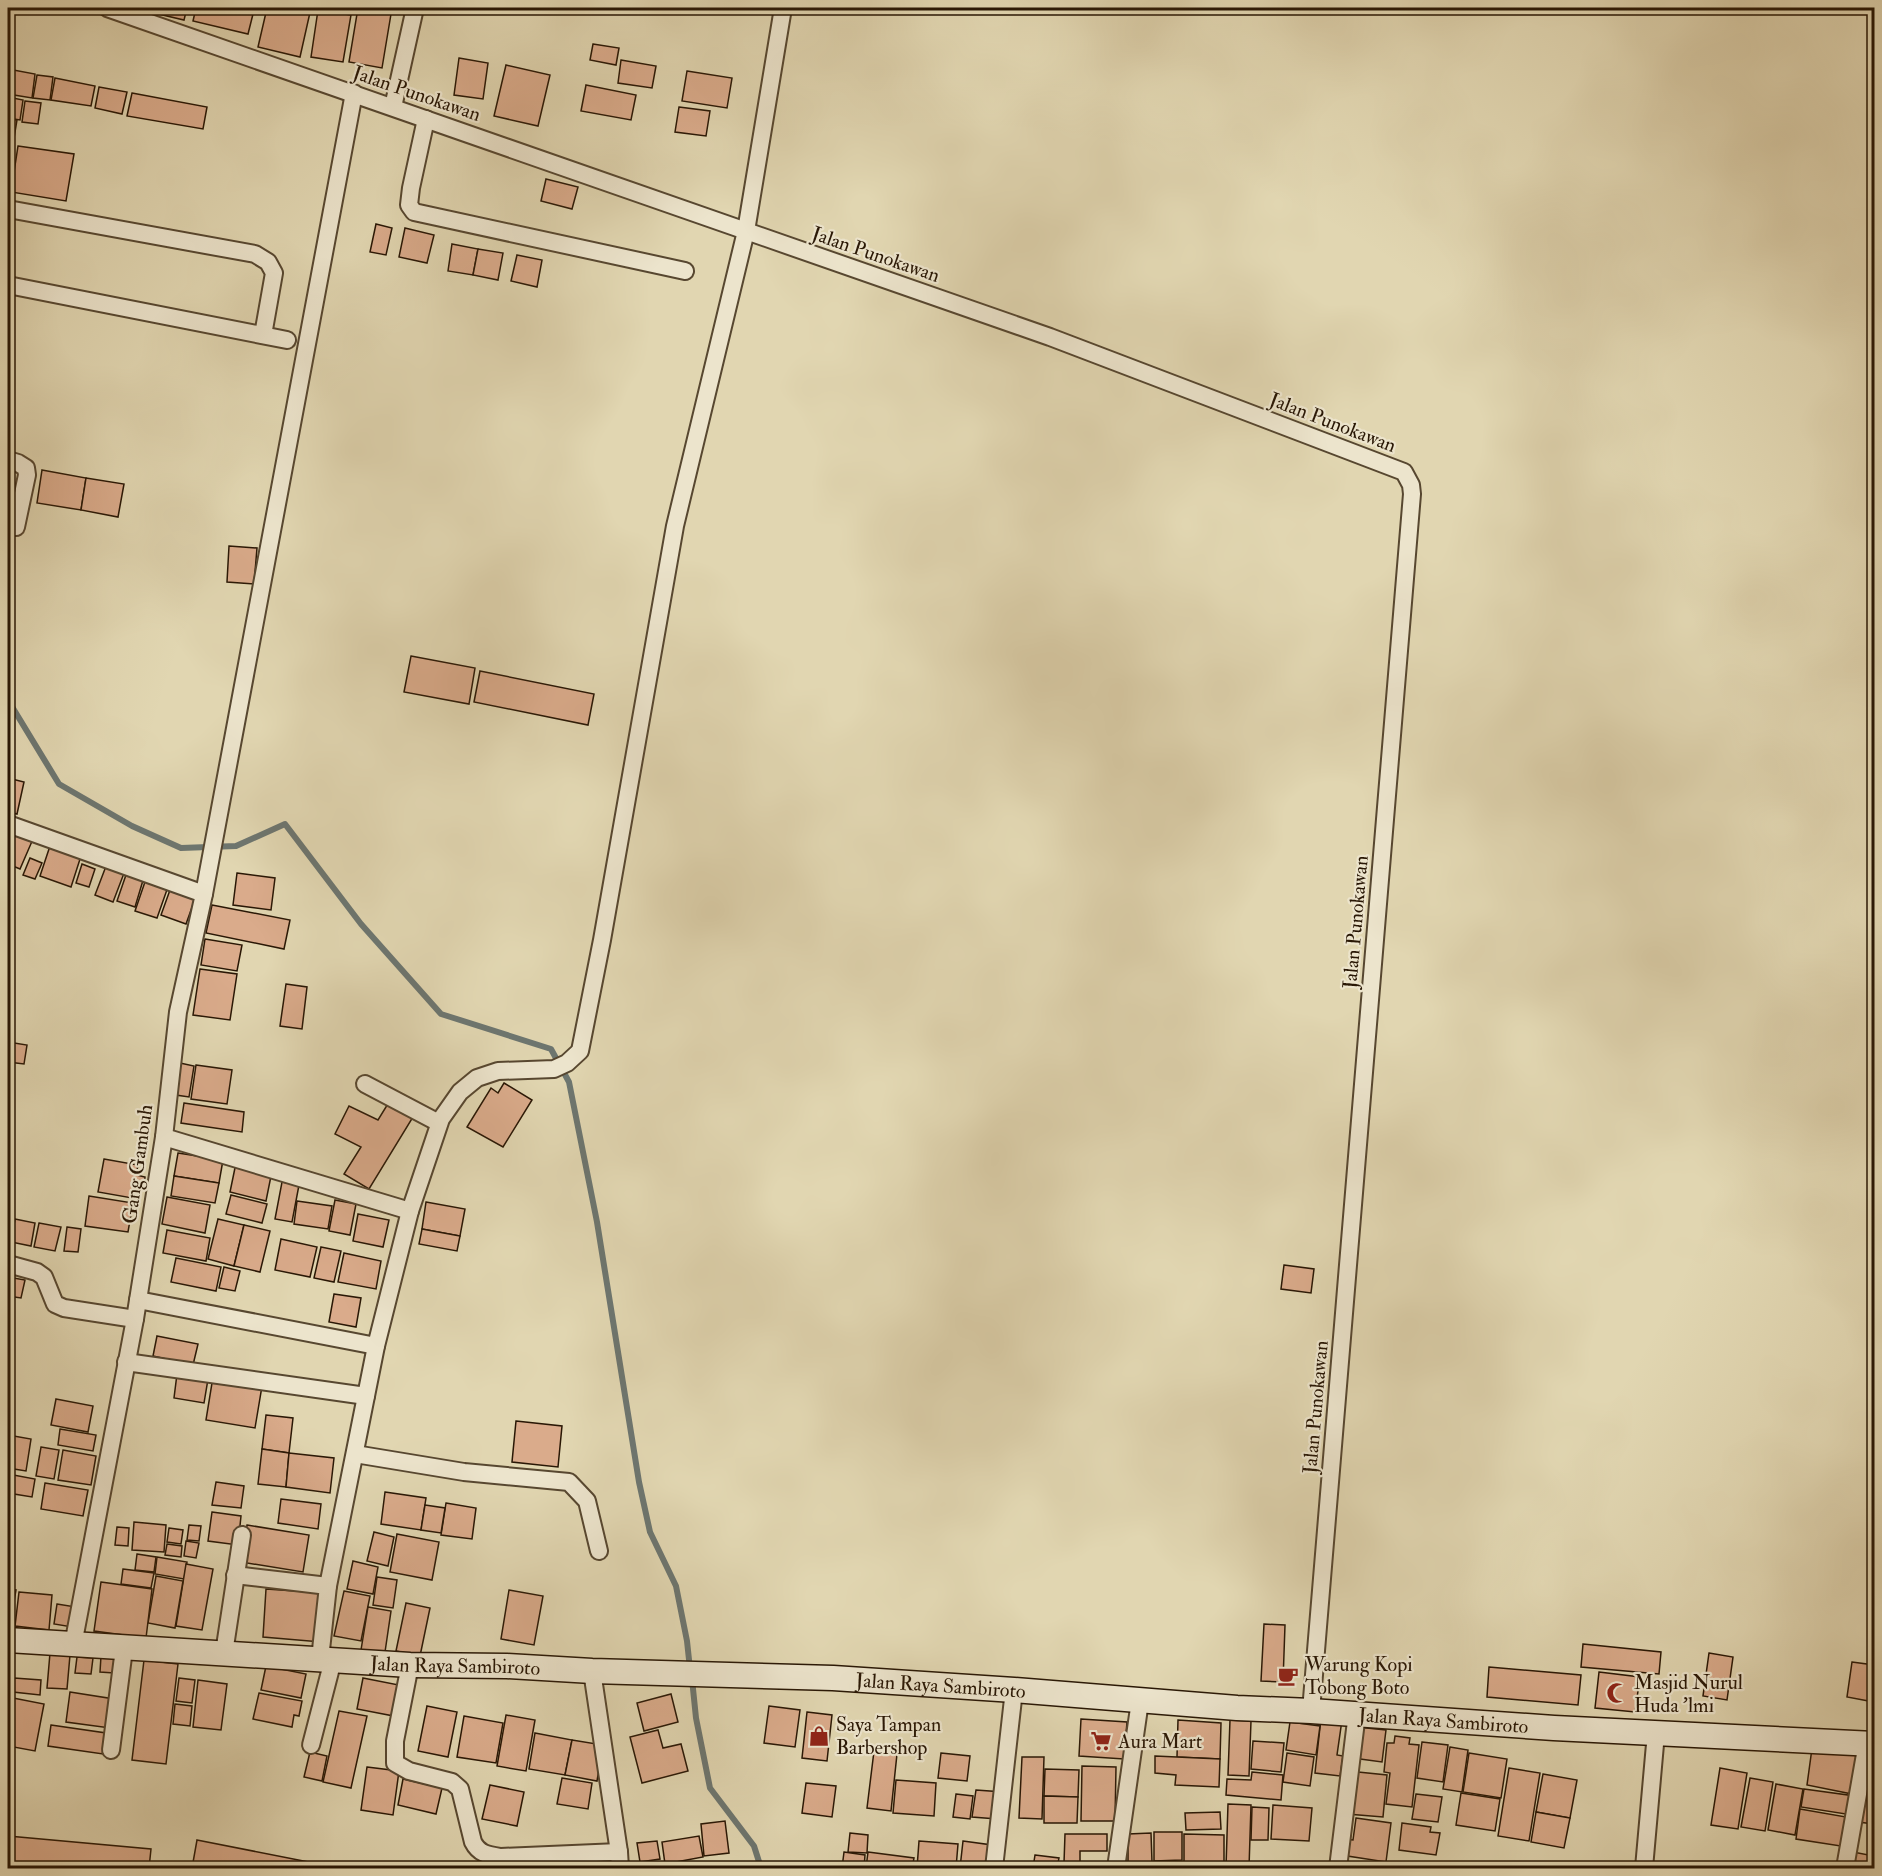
<svg xmlns="http://www.w3.org/2000/svg" width="1882" height="1876" viewBox="0 0 1882 1876" font-family="'IM FELL Double Pica',serif">
<style>
.lines{fill:none;stroke-linecap:round;stroke-linejoin:round}
.stream{stroke:#6d7670;stroke-width:6}
.building{fill:#daab8b;stroke:#291705;stroke-width:1.5}
.street-casing{stroke:#574730;stroke-width:20}
.secondary-casing{stroke:#291705;stroke-width:27}
.street{stroke:#ece4cc;stroke-width:16}
.secondary{stroke:#ece4cc;stroke-width:24}
.labels{text-anchor:middle;stroke-width:4.5;stroke-linejoin:round;paint-order:stroke}
.street-label{font-size:20px;fill:#291705;stroke:#ece4cc}
.poi-label{font-size:20px;fill:#291705;stroke:#ece4cc;text-anchor:start}
</style>
<rect width="100%" height="100%" fill="#e1d6b1"/>
<filter id="stains"><feTurbulence type="fractalNoise" baseFrequency=".00333" numOctaves="4"/><feColorMatrix values="0 0 0 0 .2 0 0 0 0 .09 0 0 0 0 .02 0 0 0 .5 -.17"/></filter>
<radialGradient id="worn" r=".72"><stop offset=".6" stop-color="#630" stop-opacity="0"/><stop offset="1" stop-color="#630" stop-opacity=".3"/></radialGradient>
<g class="lines">
<g class="stream">
<polyline points="8,700 59,784 132,826 181,848 236,846 285,824 361,924 441,1014 551,1049 569,1082 597,1222 639,1482 650,1532 676,1586 687,1641 690,1669"/>
<polyline points="692,1679 696,1718 710,1788 754,1846 761,1868"/>
</g>
</g>
<g class="building">
<polygon points="133,8 187,8 184,20"/>
<polygon points="196,8 228,8 253,14 248,34 193,21"/>
<polygon points="267,8 311,8 300,57 258,47"/>
<polygon points="358,8 392,8 382,68 349,62"/>
<polygon points="318,10 351,15 343,62 311,57"/>
<polygon points="593,44 619,48 616,65 590,60"/>
<polygon points="459,58 488,63 483,99 454,95"/>
<polygon points="621,60 656,66 652,88 618,83"/>
<polygon points="506,65 550,75 538,126 494,116"/>
<polygon points="8,69 35,74 32,98 8,94"/>
<polygon points="687,71 732,78 727,108 682,101"/>
<polygon points="37,75 53,77 50,100 33,98"/>
<polygon points="55,78 95,86 91,106 51,100"/>
<polygon points="586,85 636,95 631,120 581,111"/>
<polygon points="99,87 127,92 122,114 95,108"/>
<polygon points="132,93 207,107 203,129 127,116"/>
<polygon points="8,97 23,100 20,120 8,118"/>
<polygon points="25,101 41,103 38,124 22,122"/>
<polygon points="679,107 710,111 706,136 675,132"/>
<polygon points="8,119 17,120 13,144 8,143"/>
<polygon points="18,146 74,154 66,201 11,192"/>
<polygon points="546,179 578,187 572,209 541,201"/>
<polygon points="376,224 392,228 386,255 370,252"/>
<polygon points="405,228 434,235 427,263 399,257"/>
<polygon points="452,244 478,249 473,275 448,271"/>
<polygon points="478,249 503,253 498,280 473,275"/>
<polygon points="517,255 542,260 537,287 511,281"/>
<polygon points="42,470 86,478 81,510 37,503"/>
<polygon points="86,478 124,484 118,517 81,510"/>
<polygon points="229,546 257,548 254,584 227,582"/>
<polygon points="411,656 475,668 469,704 404,692"/>
<polygon points="480,671 594,694 588,725 474,702"/>
<polygon points="8,778 24,782 17,814 8,812"/>
<polygon points="8,828 33,839 20,869 8,864"/>
<polygon points="50,846 81,856 71,887 40,876"/>
<polygon points="30,858 42,863 35,879 23,875"/>
<polygon points="108,861 126,868 113,902 95,895"/>
<polygon points="82,864 95,869 89,887 76,883"/>
<polygon points="127,872 144,877 135,907 117,901"/>
<polygon points="237,873 275,878 271,910 233,905"/>
<polygon points="147,876 169,884 157,918 135,911"/>
<polygon points="170,890 195,899 186,924 161,915"/>
<polygon points="212,905 290,920 284,949 206,933"/>
<polygon points="205,939 242,945 237,971 201,965"/>
<polygon points="200,969 237,974 230,1020 193,1015"/>
<polygon points="286,984 307,987 302,1029 280,1026"/>
<polygon points="8,1042 27,1045 24,1064 8,1062"/>
<polygon points="180,1063 194,1066 189,1097 176,1095"/>
<polygon points="196,1065 232,1070 227,1104 191,1099"/>
<polygon points="504,1083 532,1100 503,1147 467,1127 491,1088 498,1093"/>
<polygon points="389,1102 413,1117 369,1189 344,1174 361,1147 335,1134 349,1106 378,1120"/>
<polygon points="184,1103 244,1112 242,1132 181,1123"/>
<polygon points="178,1153 223,1160 219,1183 174,1176"/>
<polygon points="104,1159 138,1165 136,1175 145,1177 143,1189 134,1188 132,1198 98,1192"/>
<polygon points="236,1163 272,1171 266,1201 230,1192"/>
<polygon points="174,1176 219,1183 215,1203 171,1196"/>
<polygon points="282,1182 299,1185 292,1222 275,1219"/>
<polygon points="231,1195 267,1204 262,1223 226,1214"/>
<polygon points="89,1196 133,1203 128,1232 85,1226"/>
<polygon points="167,1197 210,1205 205,1233 162,1224"/>
<polygon points="335,1200 356,1204 350,1235 329,1231"/>
<polygon points="297,1201 332,1206 328,1229 294,1224"/>
<polygon points="426,1202 465,1209 460,1236 422,1229"/>
<polygon points="358,1214 389,1220 383,1247 353,1241"/>
<polygon points="15,1219 35,1223 31,1246 11,1242"/>
<polygon points="218,1219 244,1225 234,1266 208,1259"/>
<polygon points="39,1223 61,1227 55,1251 34,1247"/>
<polygon points="244,1225 270,1231 260,1272 234,1266"/>
<polygon points="67,1227 81,1229 78,1252 64,1251"/>
<polygon points="422,1229 460,1236 457,1251 419,1244"/>
<polygon points="167,1230 210,1238 206,1261 163,1253"/>
<polygon points="281,1239 317,1247 310,1277 275,1270"/>
<polygon points="321,1247 341,1251 334,1282 314,1278"/>
<polygon points="344,1253 381,1261 376,1289 338,1282"/>
<polygon points="176,1258 221,1267 216,1291 171,1282"/>
<polygon points="1284,1265 1314,1269 1311,1293 1281,1289"/>
<polygon points="224,1267 240,1271 235,1291 219,1288"/>
<polygon points="8,1277 25,1280 21,1298 8,1296"/>
<polygon points="334,1294 361,1298 356,1327 329,1322"/>
<polygon points="157,1336 198,1344 193,1365 153,1356"/>
<polygon points="177,1374 208,1379 204,1403 174,1398"/>
<polygon points="213,1377 262,1386 255,1428 206,1420"/>
<polygon points="56,1399 93,1406 88,1432 51,1425"/>
<polygon points="266,1415 293,1418 289,1453 262,1449"/>
<polygon points="516,1421 562,1426 558,1467 512,1462"/>
<polygon points="60,1429 96,1435 93,1451 58,1445"/>
<polygon points="8,1435 31,1439 26,1471 8,1468"/>
<polygon points="41,1447 59,1450 54,1479 36,1476"/>
<polygon points="262,1449 289,1453 286,1487 258,1484"/>
<polygon points="63,1450 96,1456 91,1485 58,1480"/>
<polygon points="289,1453 334,1458 330,1493 286,1487"/>
<polygon points="8,1474 35,1479 32,1497 8,1493"/>
<polygon points="216,1482 244,1486 241,1508 212,1505"/>
<polygon points="45,1483 88,1490 83,1516 41,1509"/>
<polygon points="385,1492 426,1498 421,1530 381,1524"/>
<polygon points="281,1499 321,1504 318,1529 278,1523"/>
<polygon points="446,1503 476,1508 472,1539 441,1535"/>
<polygon points="425,1505 445,1508 441,1533 421,1530"/>
<polygon points="212,1512 241,1516 238,1545 208,1541"/>
<polygon points="134,1522 166,1525 164,1552 132,1550"/>
<polygon points="189,1525 201,1526 199,1541 187,1540"/>
<polygon points="247,1525 309,1535 303,1572 241,1562"/>
<polygon points="117,1527 129,1528 128,1546 115,1545"/>
<polygon points="169,1528 183,1530 181,1544 167,1542"/>
<polygon points="374,1532 394,1537 388,1566 367,1561"/>
<polygon points="397,1534 439,1542 432,1580 390,1572"/>
<polygon points="186,1541 199,1543 196,1558 184,1556"/>
<polygon points="167,1544 182,1546 181,1557 165,1555"/>
<polygon points="137,1554 156,1557 154,1572 135,1570"/>
<polygon points="157,1557 187,1562 184,1579 155,1574"/>
<polygon points="353,1561 378,1567 373,1594 347,1589"/>
<polygon points="186,1564 213,1569 202,1630 176,1626"/>
<polygon points="123,1569 154,1573 151,1588 121,1584"/>
<polygon points="156,1576 183,1581 175,1628 148,1623"/>
<polygon points="377,1577 397,1580 393,1608 373,1605"/>
<polygon points="101,1582 152,1589 146,1638 94,1631"/>
<polygon points="8,1589 16,1590 12,1613 8,1612"/>
<polygon points="266,1589 324,1593 321,1642 263,1637"/>
<polygon points="509,1590 543,1596 534,1645 501,1639"/>
<polygon points="344,1591 370,1596 361,1641 334,1636"/>
<polygon points="19,1592 52,1595 49,1630 15,1626"/>
<polygon points="406,1603 430,1608 420,1656 396,1651"/>
<polygon points="57,1604 76,1607 72,1627 54,1624"/>
<polygon points="368,1607 391,1611 385,1652 361,1650"/>
<polygon points="1264,1624 1285,1625 1283,1682 1261,1681"/>
<polygon points="1583,1644 1661,1652 1659,1674 1581,1667"/>
<polygon points="50,1653 70,1655 67,1689 47,1688"/>
<polygon points="1709,1653 1733,1657 1727,1700 1703,1696"/>
<polygon points="101,1656 115,1657 114,1673 100,1672"/>
<polygon points="77,1657 93,1658 91,1674 75,1673"/>
<polygon points="144,1660 178,1664 166,1764 132,1760"/>
<polygon points="1852,1662 1874,1665 1874,1702 1847,1697"/>
<polygon points="266,1666 306,1674 301,1698 261,1690"/>
<polygon points="1489,1667 1581,1675 1578,1705 1487,1697"/>
<polygon points="1599,1672 1640,1677 1635,1712 1595,1708"/>
<polygon points="14,1678 41,1680 40,1695 13,1692"/>
<polygon points="179,1678 195,1680 192,1703 176,1701"/>
<polygon points="363,1678 404,1686 399,1717 357,1709"/>
<polygon points="198,1680 227,1684 221,1730 193,1727"/>
<polygon points="70,1692 114,1699 110,1728 66,1722"/>
<polygon points="259,1693 302,1701 299,1716 294,1715 292,1727 253,1719"/>
<polygon points="671,1694 678,1722 644,1731 637,1703"/>
<polygon points="8,1697 44,1704 35,1751 8,1746"/>
<polygon points="175,1704 192,1706 190,1726 173,1724"/>
<polygon points="427,1706 457,1712 448,1757 418,1751"/>
<polygon points="769,1706 800,1710 795,1747 764,1743"/>
<polygon points="339,1711 367,1716 351,1788 323,1782"/>
<polygon points="807,1712 832,1715 827,1761 802,1758"/>
<polygon points="506,1715 535,1720 526,1771 497,1766"/>
<polygon points="464,1716 503,1723 496,1763 457,1757"/>
<polygon points="1321,1718 1342,1720 1337,1755 1343,1756 1340,1776 1315,1773"/>
<polygon points="1081,1719 1127,1722 1124,1759 1079,1756"/>
<polygon points="1178,1720 1221,1723 1220,1759 1177,1757"/>
<polygon points="1230,1720 1251,1721 1249,1776 1228,1775"/>
<polygon points="1290,1722 1320,1726 1316,1755 1286,1750"/>
<polygon points="51,1725 106,1733 103,1754 48,1746"/>
<polygon points="1357,1727 1386,1730 1382,1762 1353,1758"/>
<polygon points="658,1730 663,1748 681,1744 688,1771 642,1783 630,1737"/>
<polygon points="535,1733 572,1740 565,1775 529,1769"/>
<polygon points="1395,1736 1410,1738 1409,1744 1419,1745 1412,1807 1386,1804 1390,1773 1384,1772 1387,1743 1394,1743"/>
<polygon points="572,1740 603,1745 597,1781 565,1775"/>
<polygon points="1253,1741 1284,1743 1281,1772 1251,1769"/>
<polygon points="1813,1741 1863,1748 1857,1795 1807,1785"/>
<polygon points="1422,1742 1448,1745 1443,1782 1417,1778"/>
<polygon points="1450,1747 1468,1750 1462,1792 1443,1789"/>
<polygon points="874,1751 897,1754 891,1811 867,1808"/>
<polygon points="310,1752 327,1756 322,1781 304,1777"/>
<polygon points="941,1753 970,1756 967,1781 938,1778"/>
<polygon points="1287,1753 1314,1757 1310,1786 1283,1782"/>
<polygon points="1469,1753 1507,1759 1501,1798 1463,1792"/>
<polygon points="1155,1756 1220,1759 1219,1787 1175,1785 1176,1775 1155,1773"/>
<polygon points="1022,1757 1044,1757 1042,1819 1019,1818"/>
<polygon points="1082,1766 1116,1767 1115,1821 1081,1821"/>
<polygon points="367,1767 399,1771 393,1815 361,1810"/>
<polygon points="1509,1768 1540,1773 1529,1841 1498,1836"/>
<polygon points="1720,1768 1747,1773 1738,1829 1711,1825"/>
<polygon points="1045,1769 1079,1770 1078,1797 1044,1796"/>
<polygon points="1866,1769 1874,1771 1874,1824 1858,1822"/>
<polygon points="1252,1772 1283,1775 1281,1800 1226,1795 1227,1779 1251,1780"/>
<polygon points="1358,1772 1387,1775 1383,1817 1347,1814 1348,1799 1355,1800"/>
<polygon points="1543,1774 1577,1780 1570,1818 1536,1812"/>
<polygon points="562,1778 592,1783 588,1809 557,1804"/>
<polygon points="1750,1778 1773,1782 1765,1831 1741,1827"/>
<polygon points="403,1779 442,1788 436,1814 398,1805"/>
<polygon points="896,1780 936,1783 934,1816 893,1813"/>
<polygon points="806,1783 836,1786 832,1817 802,1813"/>
<polygon points="1776,1784 1803,1789 1795,1835 1768,1830"/>
<polygon points="490,1785 524,1792 517,1826 482,1819"/>
<polygon points="1804,1789 1855,1796 1852,1815 1801,1807"/>
<polygon points="976,1790 1003,1792 997,1819 972,1817"/>
<polygon points="1461,1793 1500,1799 1495,1831 1456,1825"/>
<polygon points="956,1794 973,1796 970,1819 953,1817"/>
<polygon points="1416,1794 1442,1797 1438,1822 1412,1819"/>
<polygon points="1044,1796 1078,1797 1077,1823 1044,1823"/>
<polygon points="1228,1804 1251,1805 1249,1868 1226,1867"/>
<polygon points="1273,1805 1312,1808 1309,1841 1271,1839"/>
<polygon points="1252,1807 1269,1808 1268,1840 1251,1840"/>
<polygon points="1800,1809 1852,1818 1847,1847 1796,1839"/>
<polygon points="1220,1812 1221,1829 1186,1830 1185,1813"/>
<polygon points="1536,1812 1570,1818 1564,1848 1531,1842"/>
<polygon points="1356,1818 1391,1823 1386,1862 1341,1855 1343,1839 1353,1840"/>
<polygon points="725,1821 729,1853 704,1856 701,1824"/>
<polygon points="1402,1823 1431,1827 1430,1832 1440,1833 1436,1855 1399,1850"/>
<polygon points="1154,1832 1182,1832 1182,1860 1154,1861"/>
<polygon points="850,1833 868,1835 867,1853 848,1852"/>
<polygon points="1151,1833 1152,1862 1128,1862 1128,1834"/>
<polygon points="1065,1834 1107,1834 1107,1851 1080,1851 1080,1863 1064,1863"/>
<polygon points="1184,1834 1224,1835 1224,1868 1184,1868"/>
<polygon points="8,1836 151,1849 149,1868 8,1868"/>
<polygon points="699,1836 703,1857 665,1864 662,1842"/>
<polygon points="197,1840 339,1868 192,1868"/>
<polygon points="657,1841 660,1859 640,1862 637,1843"/>
<polygon points="919,1841 958,1844 956,1868 917,1868"/>
<polygon points="963,1841 992,1845 989,1868 960,1868"/>
<polygon points="844,1852 865,1855 864,1868 842,1868"/>
<polygon points="868,1852 914,1858 912,1868 866,1868"/>
<polygon points="1853,1852 1874,1856 1874,1868 1850,1868"/>
<polygon points="1035,1855 1059,1858 1057,1868 1033,1868"/>
<polygon points="1527,1863 1552,1868 1526,1868"/>
</g>
<g class="lines">
<g class="street-casing">
<g id="street">
<polyline points="107,8 1050,337 1404,472 1411,485 1412,494 1311,1711"/>
<polyline points="393,107 415,8"/>
<polyline points="426,119 411,188 409,205 414,212 685,271"/>
<polyline points="8,209 255,254 268,262 274,273 263,335"/>
<polyline points="8,285 287,340"/>
<polyline points="8,460 18,463 26,468 27,475 16,527"/>
<polyline points="8,824 204,894 178,1012 164,1137 135,1319 73,1645"/>
<polyline points="204,894 354,93"/>
<polyline points="365,1084 439,1123"/>
<polyline points="164,1137 410,1211"/>
<polyline points="8,1264 37,1272 44,1277 55,1304 64,1308 135,1319"/>
<polyline points="138,1300 376,1346"/>
<polyline points="126,1362 366,1396"/>
<polyline points="355,1454 464,1472 569,1482 587,1501 599,1551"/>
<polyline points="235,1575 328,1586"/>
<polyline points="224,1653 242,1535"/>
<polyline points="320,1659 328,1586 376,1346 410,1211 441,1119 460,1092 477,1078 498,1071 554,1069 567,1063 580,1051 602,940 675,526 746,231 783,8"/>
<path d="M410 1665 395 1741V1763L409 1771 452 1782 460 1789 473 1842C479 1854 488 1855 501 1857L619 1852"/>
<polyline points="592,1671 619,1852 620,1868"/>
<polyline points="311,1745 333,1660"/>
<polyline points="111,1750 124,1649"/>
<polyline points="994,1868 1014,1690"/>
<polyline points="1116,1868 1140,1701"/>
<polyline points="1338,1868 1357,1713"/>
<polyline points="1644,1868 1656,1733"/>
<polyline points="1845,1868 1867,1743"/>
</g>
</g>
<g class="secondary-casing">
<g id="secondary">
<path id="s1" d="M8 1640 410 1665 507 1666 592 1671 833 1678 1014 1690 1237 1708 1311 1711 1554 1728 1874 1744"/>
</g>
</g>
<use href="#street" class="street"/>
<use href="#secondary" class="secondary"/>
</g>
<defs>
<g id="cafe-bare" transform="scale(1.62)"><path d="M-5.5-4.5H6V0H3Q3 3.5 0 3.5H-2.5Q-5.5 3.5-5.5 0ZM3-3.2v2h1.7v-2ZM-6 4.5H4V6H-6Z" fill="#8f2418" stroke="#ece4cc" stroke-width="2.5" paint-order="stroke"/></g>
<g id="mosque-bare" transform="scale(1.62)"><path d="M3.5-4.9A6 6 0 1 0 3.5 4.9A5 5 0 1 1 3.5-4.9Z" fill="#8f2418" stroke="#ece4cc" stroke-width="2.5" paint-order="stroke"/></g>
<g id="shop-bare" transform="scale(1.62)"><path d="M-5-2.5h2.3a2.7 3.5 0 0 1 5.4 0H5L5.5 6h-11ZM-1.5-2.5h3a1.5 2.3 0 0 0-3 0Z" fill="#8f2418" stroke="#ece4cc" stroke-width="2.5" paint-order="stroke"/></g>
<g id="supermarket-bare" transform="scale(1.62)"><path d="M-6-5.5h2.5l.6 2H6L4.5 2H-2.5L-4.4-4H-6ZM-1.5 3.2a1.3 1.3 0 1 0 .1 0ZM3 3.2a1.3 1.3 0 1 0 .1 0Z" fill="#8f2418" stroke="#ece4cc" stroke-width="2.5" paint-order="stroke"/></g>
</defs>
<g fill-rule="evenodd">
<use href="#cafe-bare" x="1288" y="1676"/>
<use href="#mosque-bare" x="1617" y="1693"/>
<use href="#shop-bare" x="819" y="1736"/>
<use href="#supermarket-bare" x="1101" y="1741"/>
</g>
<g class="labels">
<g class="street-label">
<text transform="translate(417 93) rotate(19)" y="7">Jalan Punokawan</text>
<text transform="translate(876 254) rotate(19)" y="7">Jalan Punokawan</text>
<text transform="translate(1333 422) rotate(21)" y="7">Jalan Punokawan</text>
<text transform="translate(1355 922) rotate(-85)" y="7">Jalan Punokawan</text>
<text transform="translate(137 1164) rotate(-82)" y="7">Gang Gambuh</text>
<text transform="translate(1315 1407) rotate(-85)" y="7">Jalan Punokawan</text>
<text dy="7" stroke="none"><textPath href="#s1" startOffset="448">Jalan Raya Sambiroto</textPath></text>
<text dy="7" stroke="none"><textPath href="#s1" startOffset="934">Jalan Raya Sambiroto</textPath></text>
<text dy="7" stroke="none"><textPath href="#s1" startOffset="1438">Jalan Raya Sambiroto</textPath></text>
</g>
<g class="poi-label">
<text x="1305" y="1671">Warung Kopi<tspan x="1305" dy="23">Tobong Boto</tspan></text>
<text x="1634" y="1689">Masjid Nurul<tspan x="1634" dy="23">Huda 'lmi</tspan></text>
<text x="836" y="1731">Saya Tampan<tspan x="836" dy="23">Barbershop</tspan></text>
<text x="1118" y="1748">Aura Mart</text>
</g>
</g>
<rect width="1882" height="1876" fill="none" stroke="#e1d6b1" stroke-width="30"/>
<rect x="9" y="9" width="1864" height="1858" fill="none" stroke="#291705" stroke-width="3"/>
<rect x="15" y="15" width="1852" height="1846" fill="none" stroke="#291705" stroke-width="1.5"/>
<rect width="100%" height="100%" filter="url(#stains)"/>
<rect width="100%" height="100%" fill="url(#worn)"/>
</svg>
